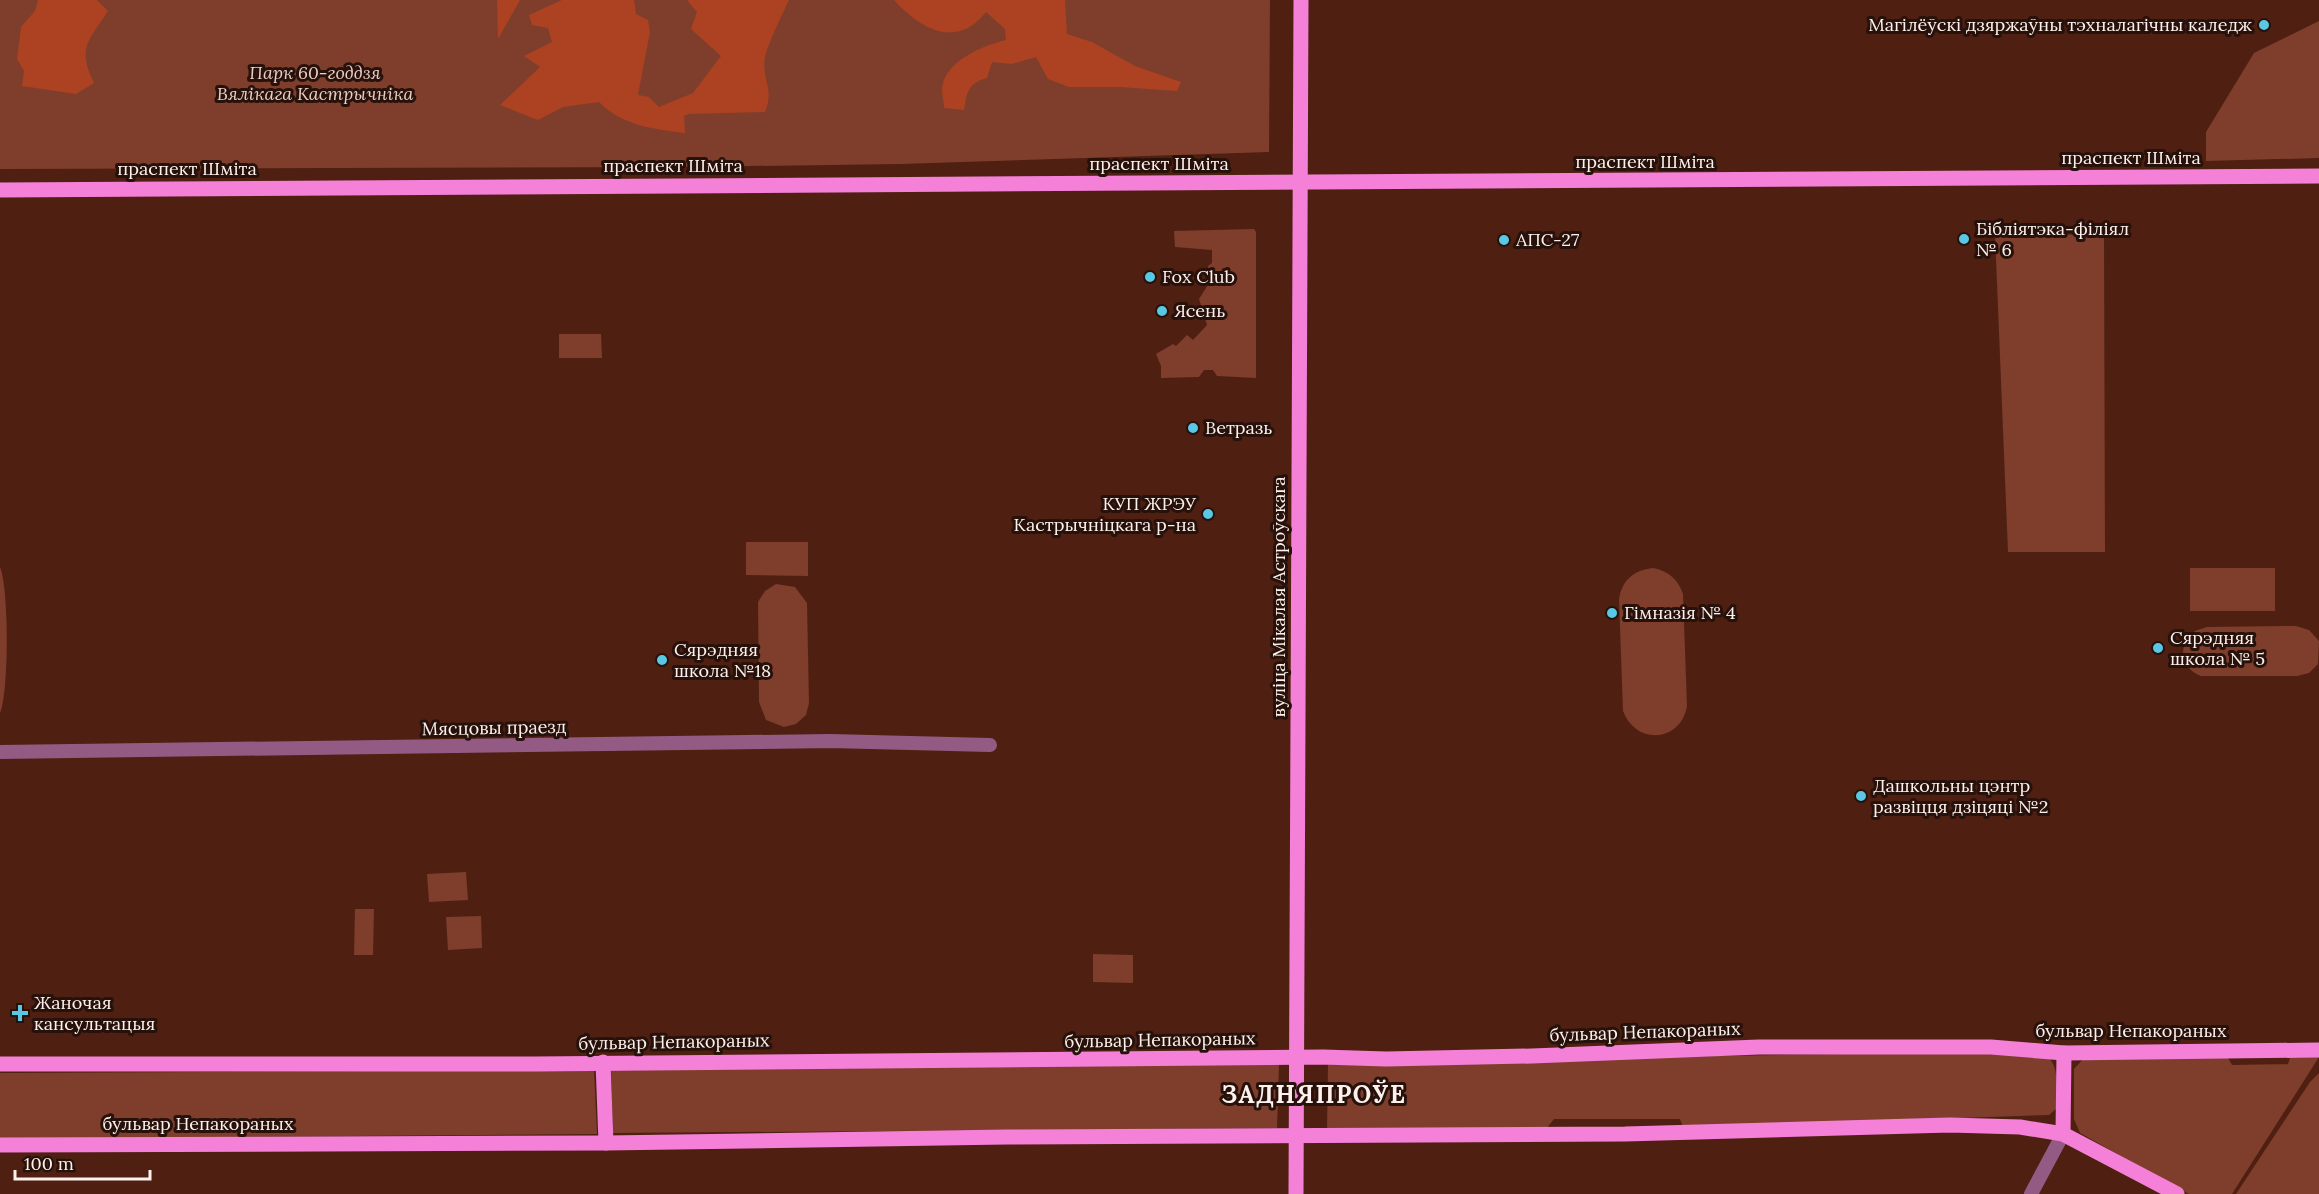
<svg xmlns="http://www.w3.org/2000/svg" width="2319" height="1194" viewBox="0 0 2319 1194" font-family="Lora,serif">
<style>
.green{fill:#7e3e2b}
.forest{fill:#ac4222}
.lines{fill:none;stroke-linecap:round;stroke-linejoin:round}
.minor{stroke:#935b84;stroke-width:14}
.major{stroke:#f580d8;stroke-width:15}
.poi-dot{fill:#59c8e5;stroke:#27110b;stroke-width:2}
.labels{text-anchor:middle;stroke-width:6;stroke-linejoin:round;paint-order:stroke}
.poi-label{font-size:18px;fill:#fef1ed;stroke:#27110b;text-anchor:start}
.park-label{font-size:18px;font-style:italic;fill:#ebcec5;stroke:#27110b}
.street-label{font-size:18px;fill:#fef1ed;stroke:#27110b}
.district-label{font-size:24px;font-weight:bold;letter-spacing:1.5px;fill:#fef1ed;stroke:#27110b}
</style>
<rect width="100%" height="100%" fill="#4f1f11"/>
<g class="green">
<polygon points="0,0 1270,0 1269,152 900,164 681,167 0,169"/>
<polygon points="2319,21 2319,158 2206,161 2206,132 2254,53"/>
<polygon points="1254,229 1256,232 1256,378 1217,376 1213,370 1204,370 1199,377 1161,378 1161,366 1156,354 1173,344 1176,346 1187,335 1193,340 1207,325 1199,299 1211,280 1208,266 1212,263 1212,250 1175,247 1174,231"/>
<polygon points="1995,234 2104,235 2105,552 2008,552"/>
<polygon points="559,334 601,334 602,358 559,358"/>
<polygon points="746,542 808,542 808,576 746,575"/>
<path d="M0 567C9 589 9 691 0 713Z"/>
<path d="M1653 568C1668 571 1678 579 1683 594L1687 706C1681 742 1636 746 1623 711L1619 599C1622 580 1634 570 1653 568Z"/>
<rect x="2190" y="568" width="85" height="43"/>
<polygon points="776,584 795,587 807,603 809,703 806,715 796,724 784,727 766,720 759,702 758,602 765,591"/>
<path d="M2296 626 2309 630 2319 641 2318 664 2309 673 2297 676H2201C2185 670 2179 656 2186 640L2195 631 2207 627Z"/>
<polygon points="466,872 468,900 429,902 427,874"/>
<polygon points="355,909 374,909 373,955 354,955"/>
<polygon points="481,916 482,948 448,950 446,917"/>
<polygon points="1093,954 1133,955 1133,983 1093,982"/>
<path d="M2041 1051C2062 1064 2056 1086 2056 1109L2049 1115 1683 1127 1680 1119H1554L1546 1129 1327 1131 1328 1062Z"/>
<polygon points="2085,1057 2228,1058 2232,1065 2288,1064 2290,1058 2319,1057 2232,1194 2189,1194 2080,1133 2074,1119 2074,1069"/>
<polygon points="1279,1064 1277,1128 613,1133 611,1070"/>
<polygon points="594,1070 597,1134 0,1139 0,1073"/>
<polygon points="2319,1073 2319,1194 2236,1194 2310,1082"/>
</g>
<g class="forest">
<path d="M38 0H97L108 11C88 42 77 47 94 83L76 94 22 86 24 71 17 59 21 27 35 11Z"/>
<polygon points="497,0 520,0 498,39"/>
<path d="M562 0H634L636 14 648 20 650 32 638 95 649 97 659 107 693 93 721 56 691 29 697 12 687 0H789C782 15 769 41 765 57 761 80 775 88 765 112L689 114 684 116 685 133C653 129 623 126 599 102L563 107 538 120 500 105 540 67 524 56 552 42 548 28 532 25 529 15Z"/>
<path d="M894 0H1065L1067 34 1092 42 1135 66 1181 82 1177 91 1120 87H1069L1048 79 1036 57 1012 64 992 62 987 78C968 83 967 92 964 110L944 108C944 102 942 95 942 89 944 61 984 45 1006 40L1005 29 986 12C957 49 921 30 894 0Z"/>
</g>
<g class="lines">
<g class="minor">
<polyline points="0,752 830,741 990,745"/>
<polyline points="2031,1194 2063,1134"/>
</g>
<g class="major">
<polyline points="0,190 2319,176"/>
<polyline points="603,1062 606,1143"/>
<polyline points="0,1064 535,1064 1323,1057 1386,1059 1532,1056 1759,1047 1991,1047 2064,1053 2319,1050"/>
<polyline points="2063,1134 2064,1053"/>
<polyline points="0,1145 606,1143 1007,1137 1625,1134 1950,1125 2020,1127 2063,1134 2177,1194"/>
<polyline points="1296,1194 1301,0"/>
</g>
</g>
<g class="poi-dot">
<circle cx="2264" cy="25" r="6"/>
<circle cx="1964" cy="239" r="6"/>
<circle cx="1504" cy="240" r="6"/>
<circle cx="1150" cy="277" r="6"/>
<circle cx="1162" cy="311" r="6"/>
<circle cx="1193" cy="428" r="6"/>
<circle cx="1208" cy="514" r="6"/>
<circle cx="1612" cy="613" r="6"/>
<circle cx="2158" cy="648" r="6"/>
<circle cx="662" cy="660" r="6"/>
<circle cx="1861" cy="796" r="6"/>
<path d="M17 1004h6v6h6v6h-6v6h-6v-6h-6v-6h6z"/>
</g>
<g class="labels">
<g class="poi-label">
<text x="2252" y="31" text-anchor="end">Магілёўскі дзяржаўны тэхналагічны каледж</text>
<text x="1976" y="235">Бібліятэка-філіял<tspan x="1976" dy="21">№ 6</tspan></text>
<text x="1516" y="246">АПС-27</text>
<text x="1162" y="283">Fox Club</text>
<text x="1174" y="317">Ясень</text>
<text x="1205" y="434">Ветразь</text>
<text x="1196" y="510" text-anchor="end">КУП ЖРЭУ<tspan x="1196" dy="21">Кастрычніцкага р-на</tspan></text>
<text x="1624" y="619">Гімназія № 4</text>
<text x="2170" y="644">Сярэдняя<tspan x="2170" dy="21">школа № 5</tspan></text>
<text x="674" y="656">Сярэдняя<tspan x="674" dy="21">школа №18</tspan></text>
<text x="1873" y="792">Дашкольны цэнтр<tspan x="1873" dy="21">развіцця дзіцяці №2</tspan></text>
<text x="34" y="1009">Жаночая<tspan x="34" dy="21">кансультацыя</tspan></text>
</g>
<g class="park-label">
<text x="315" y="79">Парк 60-годдзя<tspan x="315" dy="21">Вялікага Кастрычніка</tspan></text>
</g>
<g class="street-label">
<text x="2131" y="164">праспект Шміта</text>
<text x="1645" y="168">праспект Шміта</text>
<text x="1159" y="170">праспект Шміта</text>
<text x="673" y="172">праспект Шміта</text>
<text x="187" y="175">праспект Шміта</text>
<text transform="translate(1279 597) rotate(-90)" y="6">вуліца Мікалая Астроўскага</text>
<text transform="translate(494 728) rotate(-1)" y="6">Мясцовы праезд</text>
<text x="2131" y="1037">бульвар Непакораных</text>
<text transform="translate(1645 1032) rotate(-2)" y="6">бульвар Непакораных</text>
<text transform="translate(1160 1040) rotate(-1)" y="6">бульвар Непакораных</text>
<text transform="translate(674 1042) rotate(-1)" y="6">бульвар Непакораных</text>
<text x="198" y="1130">бульвар Непакораных</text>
</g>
<g class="district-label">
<text x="1314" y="1103">ЗАДНЯПРОЎЕ</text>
</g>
</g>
<path d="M15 1170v9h135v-9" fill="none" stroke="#fef1ed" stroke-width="3"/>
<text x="24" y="1170" font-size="18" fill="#fef1ed" stroke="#27110b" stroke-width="4.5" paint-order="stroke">100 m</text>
</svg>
